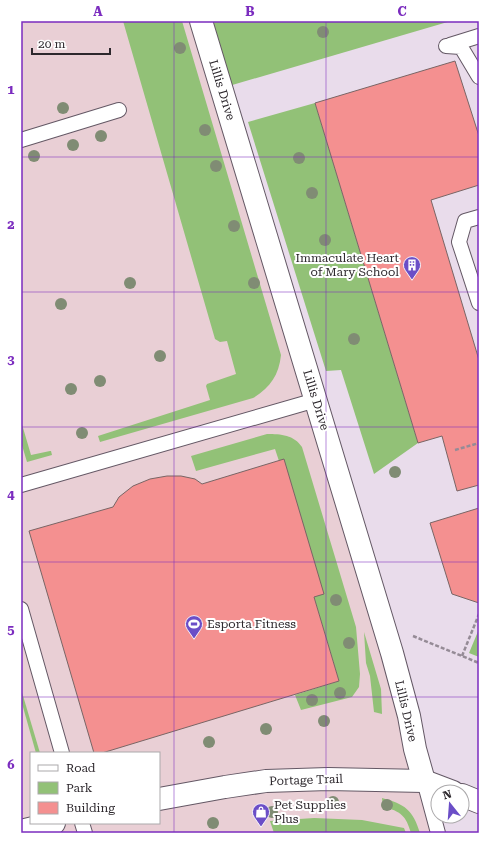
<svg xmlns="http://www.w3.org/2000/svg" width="500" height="854" viewBox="0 0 500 854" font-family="'Roboto Serif',serif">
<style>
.commercial{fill:#e9cfd5;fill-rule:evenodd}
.green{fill:#92c177}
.building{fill:#f49090;stroke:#796565}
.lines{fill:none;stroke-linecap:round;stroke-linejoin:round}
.lane-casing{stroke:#645865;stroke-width:16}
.secondary-casing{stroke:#645865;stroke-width:24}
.path{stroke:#958b96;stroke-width:2.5;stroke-dasharray:4 2;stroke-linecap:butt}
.lane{stroke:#fff;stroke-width:14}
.secondary{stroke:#fff;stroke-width:22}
.tree{fill:#808c74}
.grid{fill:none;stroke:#7b2cbf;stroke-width:1;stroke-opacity:0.55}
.labels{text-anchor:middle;stroke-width:4;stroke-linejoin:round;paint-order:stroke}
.street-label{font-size:12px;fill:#2d282d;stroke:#fff}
.poi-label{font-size:12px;fill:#2d282d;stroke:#fff;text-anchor:start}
.neatline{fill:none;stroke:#7b2cbf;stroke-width:1.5}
.grid-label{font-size:13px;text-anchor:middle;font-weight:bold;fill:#7b2cbf}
</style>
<rect width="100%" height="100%" fill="#e9dceb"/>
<path class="commercial" d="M21 21H201L438 833H21ZM31 753H159V823H31Z"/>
<g class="green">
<path d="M123 21H182L281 355C279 375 270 388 253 398L100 442 98 436 210 400 206 386 207 384 236 374 227 341 220 342 215 339Z"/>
<polygon points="201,21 451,21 222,88"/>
<polygon points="315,103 418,443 374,474 341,370 326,371 248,122"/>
<polygon points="21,421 31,455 50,451 51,451 52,455 27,462 21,442"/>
<path d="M267 434C281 434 294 435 302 447L356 627 360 674 359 687 352 697 301 710 295 695 339 681 314 597 279 461 275 449 196 471 191 456Z"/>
<polygon points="479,629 479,657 469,653"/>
<polygon points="364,632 381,689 382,714 374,712 370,676 366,663"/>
<polygon points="21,689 40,753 36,753 21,700"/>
<path d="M382 798C405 804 413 810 420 833H411C406 816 401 811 383 807Z"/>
<polygon points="314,818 362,820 404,828 406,833 274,833 270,821"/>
</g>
<g class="building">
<polygon points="455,61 479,136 479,185 431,200 479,360 479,485 457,491 442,436 418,443 315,103"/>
<polygon points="284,459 324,594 314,597 339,681 102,753 94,753 29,531 113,507 119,497 133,486 150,479 167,476 181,476 195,479 202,484"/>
<polygon points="479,508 479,603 452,594 430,523"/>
</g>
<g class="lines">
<g class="lane-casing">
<g id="lane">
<polyline points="450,45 479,36"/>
<polyline points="446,46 461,47 479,77"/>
<polyline points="21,140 119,110"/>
<polyline points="479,217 465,221 459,242 479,303"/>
<polyline points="21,485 316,400"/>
<polyline points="21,609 62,753"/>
<polyline points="424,781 438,833"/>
<polyline points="82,823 85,833"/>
</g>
</g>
<g class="secondary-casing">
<g id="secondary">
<polyline points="201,21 392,653 409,716 415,749 424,781"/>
<polyline points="462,795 479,802"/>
<polyline points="159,799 225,787 266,781 328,779 424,781 453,792"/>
<polyline points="21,831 54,823"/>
</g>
</g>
<g class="path">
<polyline points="455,450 479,443"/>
<polyline points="413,636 479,663"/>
<polyline points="462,656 479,614"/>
</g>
<use href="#lane" class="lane"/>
<use href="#secondary" class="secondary"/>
</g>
<g class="tree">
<circle cx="323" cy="32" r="6"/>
<circle cx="180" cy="48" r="6"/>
<circle cx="63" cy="108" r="6"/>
<circle cx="205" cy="130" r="6"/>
<circle cx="101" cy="136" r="6"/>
<circle cx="73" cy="145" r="6"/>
<circle cx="34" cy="156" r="6"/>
<circle cx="299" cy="158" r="6"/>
<circle cx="216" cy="166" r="6"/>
<circle cx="312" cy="193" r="6"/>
<circle cx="234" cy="226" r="6"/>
<circle cx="325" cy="240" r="6"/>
<circle cx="130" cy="283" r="6"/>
<circle cx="254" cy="283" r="6"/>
<circle cx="61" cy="304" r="6"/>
<circle cx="354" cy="339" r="6"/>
<circle cx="160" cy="356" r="6"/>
<circle cx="100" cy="381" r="6"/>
<circle cx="71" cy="389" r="6"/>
<circle cx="82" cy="433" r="6"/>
<circle cx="395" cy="472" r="6"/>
<circle cx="336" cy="600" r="6"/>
<circle cx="349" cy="643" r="6"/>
<circle cx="340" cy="693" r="6"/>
<circle cx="312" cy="700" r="6"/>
<circle cx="324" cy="721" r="6"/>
<circle cx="266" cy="729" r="6"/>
<circle cx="209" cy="742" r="6"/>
<circle cx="333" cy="802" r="6"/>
<circle cx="387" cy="805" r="6"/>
<circle cx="272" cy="812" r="6"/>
<circle cx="213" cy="823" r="6"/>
</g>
<path class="grid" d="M174 21V833M326 21V833M21 157H479M21 292H479M21 427H479M21 562H479M21 697H479"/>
<defs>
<g id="building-pin" transform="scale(0.9)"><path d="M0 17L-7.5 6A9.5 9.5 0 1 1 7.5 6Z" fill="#6b4ec7" stroke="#fff"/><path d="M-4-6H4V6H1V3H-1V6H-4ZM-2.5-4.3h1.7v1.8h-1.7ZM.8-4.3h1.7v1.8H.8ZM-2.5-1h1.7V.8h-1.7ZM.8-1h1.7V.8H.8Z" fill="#fff"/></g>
<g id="stadium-pin" transform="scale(0.9)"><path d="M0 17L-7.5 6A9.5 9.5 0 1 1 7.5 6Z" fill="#6b4ec7" stroke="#fff"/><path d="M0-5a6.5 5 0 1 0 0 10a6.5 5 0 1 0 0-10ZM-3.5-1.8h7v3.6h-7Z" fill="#fff"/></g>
<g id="shop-pin" transform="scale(0.9)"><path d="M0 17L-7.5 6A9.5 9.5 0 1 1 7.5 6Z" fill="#6b4ec7" stroke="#fff"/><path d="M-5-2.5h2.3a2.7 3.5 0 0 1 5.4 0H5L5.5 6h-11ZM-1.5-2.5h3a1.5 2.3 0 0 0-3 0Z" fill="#fff"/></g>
</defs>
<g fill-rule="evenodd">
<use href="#building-pin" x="412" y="265"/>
<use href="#stadium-pin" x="194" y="624"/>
<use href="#shop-pin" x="261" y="812"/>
</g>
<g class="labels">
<g class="street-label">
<text transform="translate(222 90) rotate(73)" y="4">Lillis Drive</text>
<text transform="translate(316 400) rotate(73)" y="4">Lillis Drive</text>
<text transform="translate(406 711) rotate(77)" y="4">Lillis Drive</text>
<text transform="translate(306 780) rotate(-2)" y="4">Portage Trail</text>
</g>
<g class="poi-label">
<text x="399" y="262" text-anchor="end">Immaculate Heart<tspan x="399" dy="14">of Mary School</tspan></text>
<text x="207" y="628">Esporta Fitness</text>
<text x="274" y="809">Pet Supplies<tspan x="274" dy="14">Plus</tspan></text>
</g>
</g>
<rect width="500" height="854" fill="none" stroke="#ffffff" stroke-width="44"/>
<rect x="30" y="752" width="130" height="72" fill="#ffffff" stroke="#aba9ab"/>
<rect x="38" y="765" width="20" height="6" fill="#ffffff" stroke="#aba9ab"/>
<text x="66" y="772" font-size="12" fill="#2d282d">Road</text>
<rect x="38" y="782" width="20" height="12" fill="#92c177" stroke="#aba9ab"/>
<text x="66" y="792" font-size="12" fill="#2d282d">Park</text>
<rect x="38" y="802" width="20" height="12" fill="#f49090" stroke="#aba9ab"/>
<text x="66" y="812" font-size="12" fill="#2d282d">Building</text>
<g transform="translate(450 804) rotate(343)"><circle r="19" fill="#ffffff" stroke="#aba9ab"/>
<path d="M0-3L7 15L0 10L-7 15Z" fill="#6b4ec7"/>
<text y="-6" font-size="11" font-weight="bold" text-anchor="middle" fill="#2d282d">N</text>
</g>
<path d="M32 48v6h78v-6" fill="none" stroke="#2d282d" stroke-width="2"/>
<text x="38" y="48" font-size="12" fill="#2d282d" stroke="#ffffff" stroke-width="3" paint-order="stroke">20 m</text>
<rect x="22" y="22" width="456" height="810" class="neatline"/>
<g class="grid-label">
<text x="98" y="16">A</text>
<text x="250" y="16">B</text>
<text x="402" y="16">C</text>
<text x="11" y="94">1</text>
<text x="11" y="229">2</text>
<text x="11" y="364">3</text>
<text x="11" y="499">4</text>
<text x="11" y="634">5</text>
<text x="11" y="769">6</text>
</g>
</svg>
